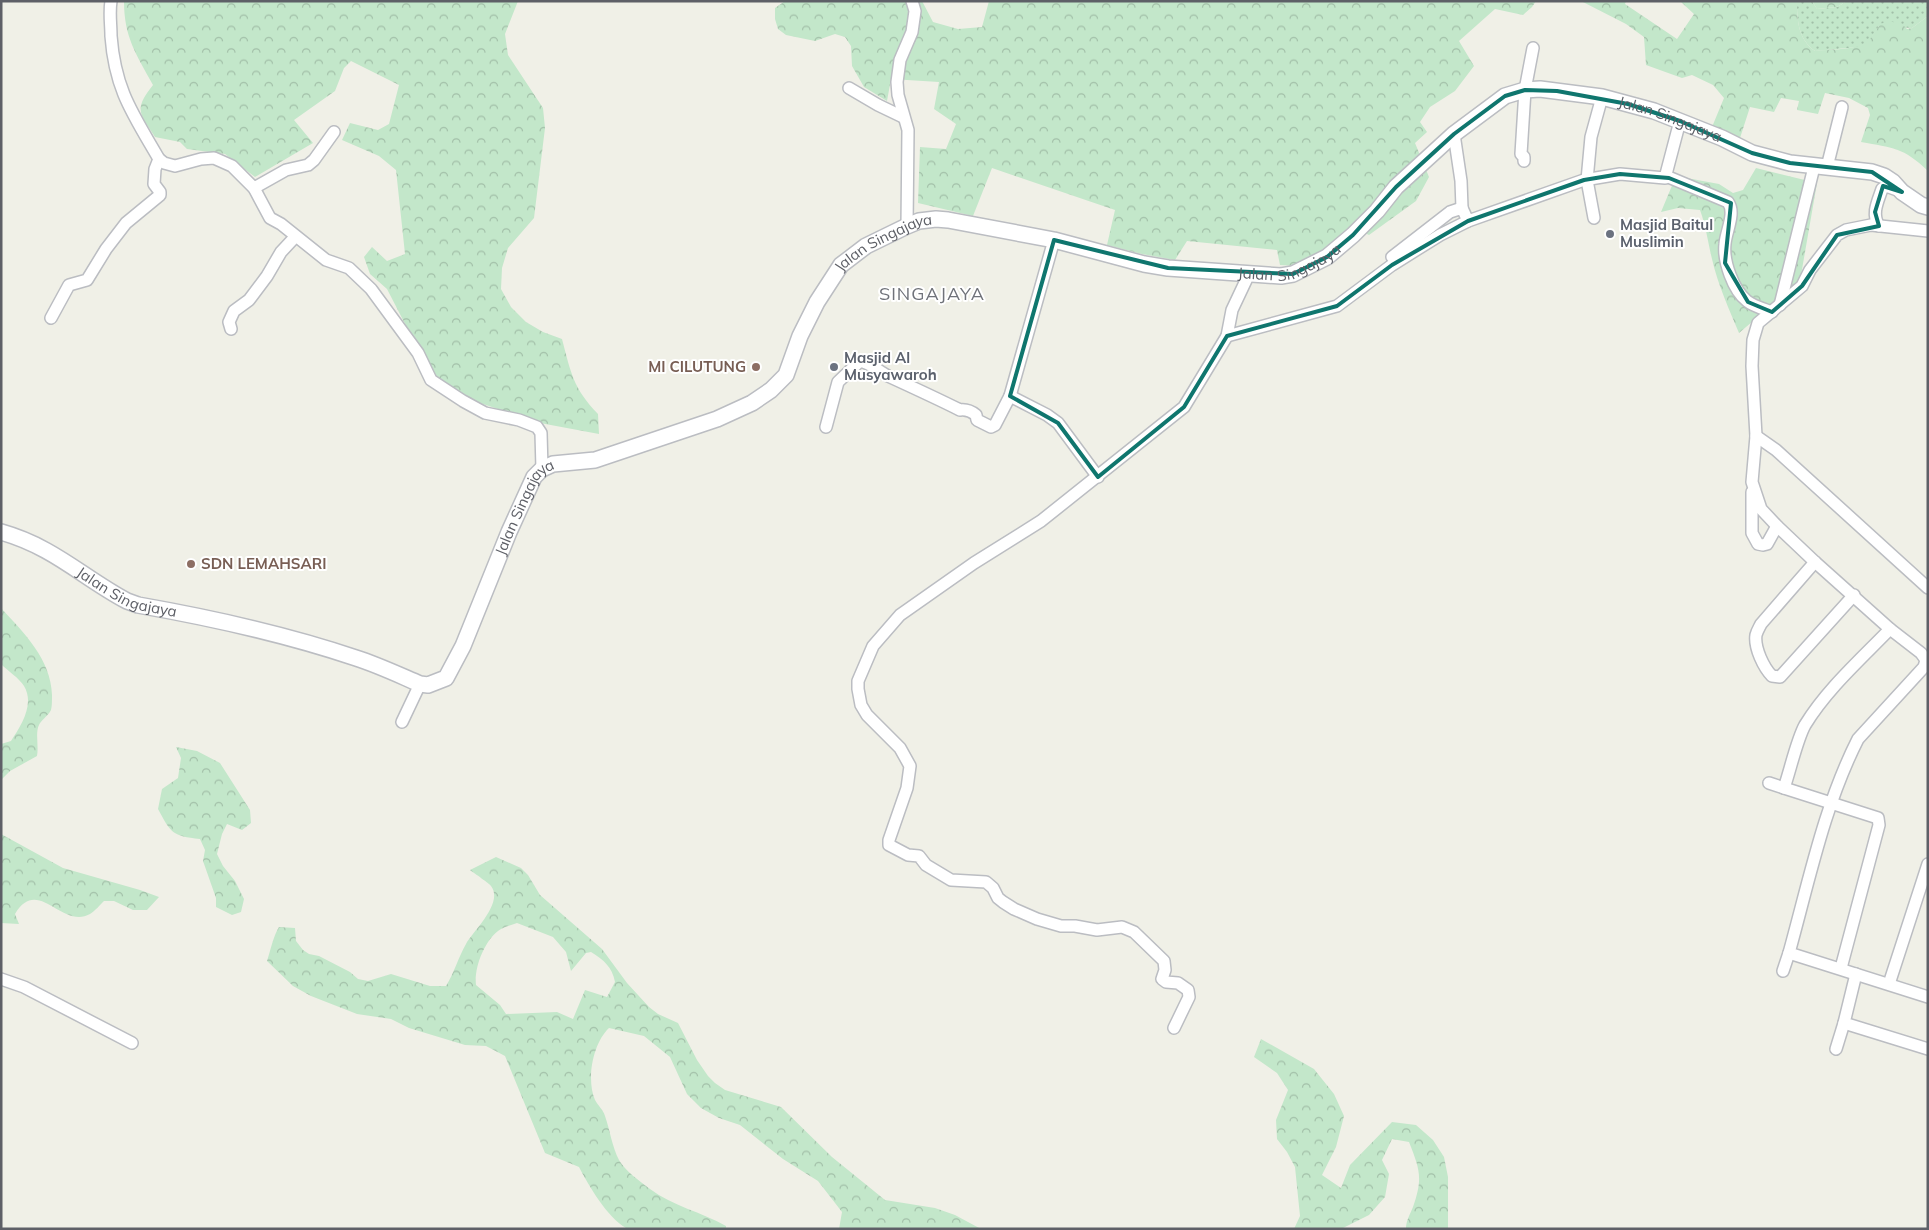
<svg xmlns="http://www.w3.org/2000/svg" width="1929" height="1230" viewBox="0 0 1929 1230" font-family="Mulish,sans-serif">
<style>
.grass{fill:url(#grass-dots)}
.forest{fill:url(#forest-crowns);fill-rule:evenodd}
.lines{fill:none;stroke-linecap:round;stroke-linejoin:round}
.minor-casing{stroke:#bbbdc2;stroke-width:14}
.tertiary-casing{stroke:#bbbdc2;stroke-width:18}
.minor{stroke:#fff;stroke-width:11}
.tertiary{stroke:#fff;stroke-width:15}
.marked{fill:none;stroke:#0f766e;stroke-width:4;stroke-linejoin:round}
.worship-dot{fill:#6b7280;stroke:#fff;stroke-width:2}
.education-dot{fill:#8d6e63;stroke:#fff;stroke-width:2}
.labels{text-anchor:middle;stroke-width:4;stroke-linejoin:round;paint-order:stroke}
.street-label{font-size:15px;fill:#5e6067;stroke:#fff}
.worship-label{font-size:15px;font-weight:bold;fill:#5b616d;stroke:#fff;text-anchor:start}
.education-label{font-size:15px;font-weight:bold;fill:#785e54;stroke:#fff;text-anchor:end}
.quarter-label{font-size:18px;letter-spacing:1px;fill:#6f7279;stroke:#fff}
</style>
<defs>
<pattern id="grass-dots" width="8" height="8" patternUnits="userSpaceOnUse" patternTransform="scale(1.25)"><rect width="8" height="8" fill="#c3e7ca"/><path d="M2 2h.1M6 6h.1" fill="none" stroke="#a2bfa8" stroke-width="1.8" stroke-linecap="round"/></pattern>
<pattern id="forest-crowns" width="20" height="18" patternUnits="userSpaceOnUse" patternTransform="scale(1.25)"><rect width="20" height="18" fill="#c3e7ca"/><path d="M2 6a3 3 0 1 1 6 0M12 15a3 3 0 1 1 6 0" fill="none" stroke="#a2bfa8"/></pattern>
</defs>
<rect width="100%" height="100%" fill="#f0f0e7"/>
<path class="grass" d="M1797 1H1812L1817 9 1837 7 1847 1H1928V16L1912 28 1879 26 1868 43 1859 47 1815 51C1798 39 1797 20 1797 1Z"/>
<g class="forest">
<path d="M124 1H518L505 34 508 55 543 108 545 128 534 218 508 248 502 268 501 289 511 307 526 322 543 332 562 339C571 373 573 388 598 414L599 434 540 423 477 402 440 382 418 349 387 289 370 274 364 257 372 247 387 261 405 254 396 170 379 156 342 140 350 123 378 130 389 124 399 85 351 61 344 68 335 91 294 120 313 143 255 177 225 154 187 149 180 142 155 137C140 114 133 110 153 85 136 54 124 37 124 1Z"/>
<polygon points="785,1 922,1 933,22 958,29 982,27 989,1 1536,1 1532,7 1523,15 1495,9 1459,41 1474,66 1455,91 1430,107 1420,122 1427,132 1415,143 1429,177 1416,201 1369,235 1350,226 1325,249 1296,266 1280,265 1277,250 1187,241 1175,260 1142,254 1107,245 1115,210 992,168 973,216 918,203 920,147 946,149 956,124 934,109 939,82 891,79 887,101 864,87 852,66 851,46 845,37 835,34 815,41 786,35 778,29 775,19 775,8"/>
<path d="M1581 1H1626L1625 4 1677 39 1694 14 1680 1H1797C1797 20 1798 39 1815 51 1830 49 1848 50 1862 45 1876 40 1875 18 1893 22 1899 24 1903 24 1907 29L1912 28 1928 16V171C1903 147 1893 148 1861 142L1870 115 1868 108 1849 98 1825 93 1818 114 1797 110 1799 101 1781 98 1774 112 1750 107 1740 138 1712 127 1724 98 1713 85 1692 75 1682 78 1646 65 1644 37 1626 24Z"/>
<polygon points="1812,1 1847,1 1837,7 1817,9"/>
<path d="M1756 168 1817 183 1800 281 1739 333C1729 309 1718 285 1712 259 1708 243 1706 226 1700 210L1678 208 1661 212 1676 176 1719 184 1733 193 1743 190Z"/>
<path d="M1 608C24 633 51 659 52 695 52 700 52 706 51 710 48 716 41 720 39 725 35 733 39 746 37 756L10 771 1 780V744L11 741C21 726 35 704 24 686 19 678 8 671 1 664Z"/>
<path d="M176 747 197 751 220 763 250 810 251 823 242 830 227 824 222 834 217 854 223 866 235 881 244 899 241 912 232 915 216 907V898L203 861 205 850 200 839C172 836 171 833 158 809L162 789 178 778 181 758Z"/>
<path d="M1 834 63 868 140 890 159 897 147 910H133L114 901H104C100 905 95 911 90 914 62 930 38 875 15 914L19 924 1 923Z"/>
<path d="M496 857 521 868 528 875 540 895 602 949 627 983 649 1007 658 1014 678 1023 697 1060 708 1076 715 1083 725 1090 781 1107 832 1157 885 1200 935 1208 955 1215 981 1229H839L842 1212 818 1181 783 1159 740 1125 719 1118 701 1108 687 1094 670 1057 644 1036 609 1028C593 1043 586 1079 595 1100 598 1106 603 1109 605 1116 610 1130 612 1147 619 1160 625 1171 640 1181 650 1189 673 1206 701 1212 726 1226V1229C712 1229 633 1230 626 1228 607 1217 589 1186 579 1167L545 1153 505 1056 486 1046 465 1045 409 1028 391 1019 357 1014 311 996 293 986 267 961C271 949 273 937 279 927L295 928 296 941 303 950 309 954 319 956 350 972 358 979 368 981 391 974 430 986H446C454 973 458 958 466 944 473 931 504 903 491 886 490 884 474 873 470 870ZM517 923 553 937 566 952 571 971 586 953 591 952C604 960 612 967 615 982L607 997 585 990 573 1019 557 1012 506 1014 500 1005 476 985C474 968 484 942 498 931 503 927 511 925 517 923Z"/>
<path d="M1261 1039 1314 1069 1334 1094 1344 1116 1336 1147 1322 1175 1341 1188 1350 1165 1392 1122 1416 1125 1433 1140 1444 1157 1448 1177V1229H1406C1406 1220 1410 1215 1413 1207 1423 1178 1420 1170 1409 1142L1392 1139 1382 1160 1389 1174 1385 1197 1369 1215 1341 1229H1294L1300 1216 1295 1167 1287 1152 1277 1139 1276 1120 1288 1090 1277 1073 1254 1057Z"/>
</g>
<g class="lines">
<g class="minor-casing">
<g id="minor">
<path d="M111 1C109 13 111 24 111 36 115 90 133 114 159 159L164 163 175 166 201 159 214 158 232 166 254 188 270 218 281 224 326 260 349 268 371 289 418 353 431 380 463 401 485 413 519 420 537 427 541 433 542 469"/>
<polyline points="849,88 878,105 903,117"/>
<polyline points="1454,134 1461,181 1462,208"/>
<polyline points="1524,161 1524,157 1521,154 1525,90 1533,48"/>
<polyline points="1827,167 1842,107"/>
<path d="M1666 176 1728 202C1736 213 1726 231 1725 244 1723 261 1733 290 1747 301 1753 306 1764 309 1772 312"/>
<polyline points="254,188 286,170 308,165 314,160 334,132"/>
<polyline points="1594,218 1587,180 1591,137 1602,97"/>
<polyline points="907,226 908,130 898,95 897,82 900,60 912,32 915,11 912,1"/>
<path d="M1879 226C1871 214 1878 201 1882 189L1886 186 1900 191"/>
<path d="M1928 231 1871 225 1846 230 1837 235 1810 270 1802 286 1758 323 1753 340 1752 366 1756 436 1752 482 1761 509 1777 526 1815 562 1890 629 1921 653 1926 660 1924 667 1858 739C1824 806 1809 881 1789 953L1928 997"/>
<polyline points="1392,257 1450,212 1462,208 1468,221"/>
<polyline points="1780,305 1814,167"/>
<polyline points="51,318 69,285 87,280 106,249 126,223 160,195 160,192 154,184 155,169 159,159"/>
<polyline points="231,329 229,322 234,311 249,300 267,276 281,252 295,237"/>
<polyline points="1227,336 1337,306 1392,265 1440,235 1468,221 1584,180 1620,174 1665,178 1680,121"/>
<polyline points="1010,396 1047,415 1058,423 1098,477"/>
<path d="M826 427 838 382 860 361C871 363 878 371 888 376 912 387 936 398 960 410 967 409 971 411 976 415L977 420 991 427 995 425 1010 396 1054 240"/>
<polyline points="1756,436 1776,450 1928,588"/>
<polyline points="1752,492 1752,533 1758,544 1763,545 1767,544 1777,526"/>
<path d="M1815 562 1761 624C1759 628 1757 631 1756 635 1754 648 1764 668 1772 676L1780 677 1854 595"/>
<polyline points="402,722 420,684"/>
<polyline points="1769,783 1784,788"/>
<path d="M1841 968 1879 825 1878 818 1784 788C1790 771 1797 739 1805 725 1827 689 1861 659 1890 629"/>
<polyline points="1783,971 1789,953"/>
<polyline points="1856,974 1844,1023 1928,1049"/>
<polyline points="1,979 24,987 132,1043"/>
<polyline points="1889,984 1928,864"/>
<polyline points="1174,1028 1189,997 1188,990 1178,983 1166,982 1162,979 1165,970 1164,961 1134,932 1122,927 1097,930 1075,926 1061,926 1037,919 1014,909 1003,902 998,898 993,888 986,882 951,880 926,865 919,856 908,855 889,845 889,840 907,788 910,766 900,748 867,715 861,705 858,689 858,681 873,646 900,615 974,563 1041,521 1184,407 1227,336 1232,310 1249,274"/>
<polyline points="1836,1049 1844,1023"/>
</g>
</g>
<g class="tertiary-casing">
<g id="tertiary">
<path id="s1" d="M1 532C54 547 82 577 127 601L138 605C212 618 285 634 356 658 378 665 399 675 420 684L428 685 446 678 463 646 509 532 534 477 542 469 553 464 595 460 717 419 752 403 771 390 786 375 800 336 817 302 841 265 866 246 907 226 919 221 936 219 948 220 1054 240 1144 264 1168 268 1281 276 1293 274 1327 257 1353 235 1377 211 1396 187 1454 134 1505 96 1525 90 1540 89 1602 97 1654 111 1722 138 1752 153 1790 163 1872 172 1884 176 1893 182 1902 192 1921 205 1928 207"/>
</g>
</g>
<use href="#minor" class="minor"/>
<use href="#tertiary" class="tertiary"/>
</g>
<path class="marked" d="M1525 90 1557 91 1628 104 1680 121 1752 153 1790 163 1872 172 1902 192 1883 186 1875 212 1879 226 1837 235 1802 286 1772 312 1748 302 1725 263 1731 203 1669 178 1620 174 1584 180 1468 221 1392 265 1337 306 1227 336 1184 407 1098 477 1058 423 1010 396 1054 240 1168 268 1293 274 1327 257 1353 235 1396 187 1454 134 1505 96Z"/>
<g class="worship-dot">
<circle cx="1610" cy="234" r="5"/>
<circle cx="834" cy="367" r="5"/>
</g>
<g class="education-dot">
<circle cx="756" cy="367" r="5"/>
<circle cx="191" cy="564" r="5"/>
</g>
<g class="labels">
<g class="street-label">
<text dy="5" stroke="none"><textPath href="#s1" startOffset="2016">Jalan Singajaya</textPath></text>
<text dy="5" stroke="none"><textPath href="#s1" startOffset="1146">Jalan Singajaya</textPath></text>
<text dy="5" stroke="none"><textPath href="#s1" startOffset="1566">Jalan Singajaya</textPath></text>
<text dy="5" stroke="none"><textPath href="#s1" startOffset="666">Jalan Singajaya</textPath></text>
<text dy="5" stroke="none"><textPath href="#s1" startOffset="141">Jalan Singajaya</textPath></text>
</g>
<g class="worship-label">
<text x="1620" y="230">Masjid Baitul<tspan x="1620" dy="17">Muslimin</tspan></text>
<text x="844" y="363">Masjid Al<tspan x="844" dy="17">Musyawaroh</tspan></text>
</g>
<g class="education-label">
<text x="746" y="372">MI CILUTUNG</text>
<text x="201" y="569" text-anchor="start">SDN LEMAHSARI</text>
</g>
<g class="quarter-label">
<text x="932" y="300">SINGAJAYA</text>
</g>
</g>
<rect width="1929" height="1230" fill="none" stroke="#5e6067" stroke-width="5"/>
</svg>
